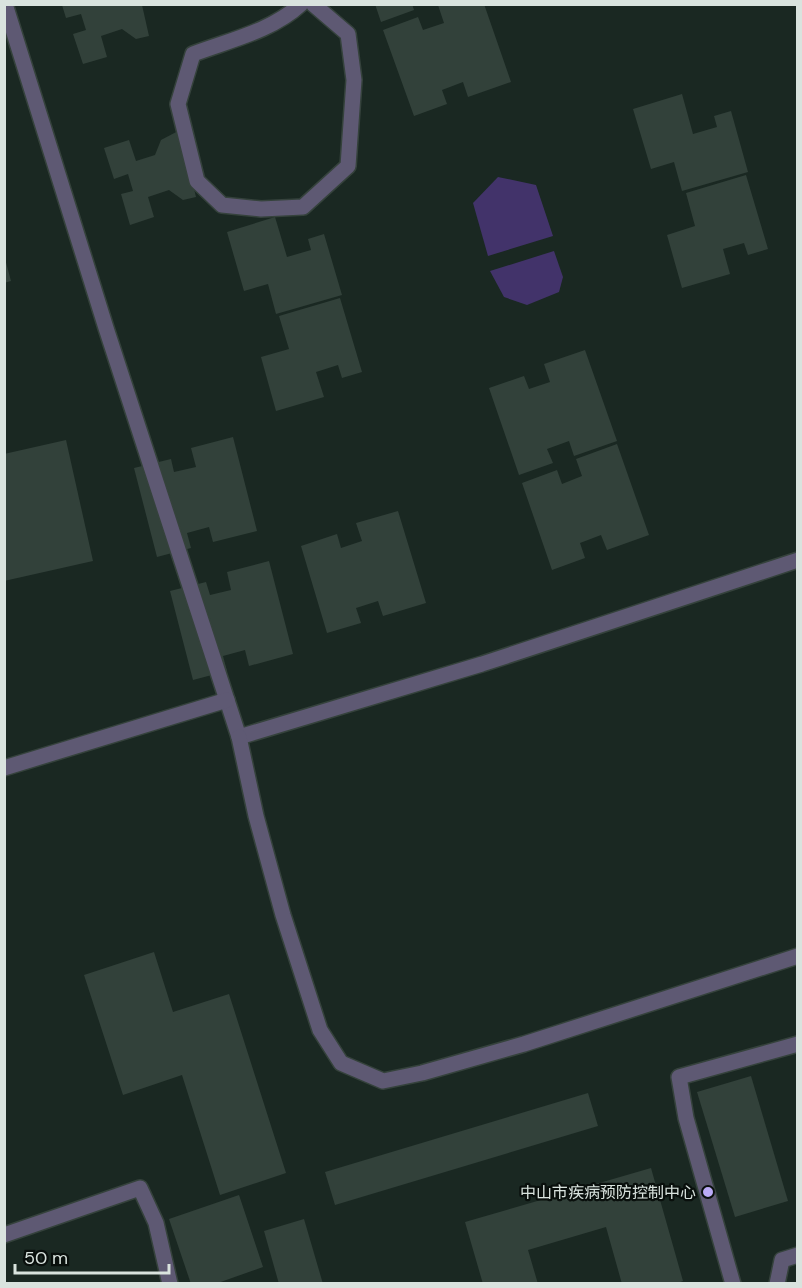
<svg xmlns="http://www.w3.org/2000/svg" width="802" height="1288" viewBox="0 0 802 1288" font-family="'DM Sans','Noto Sans SC',sans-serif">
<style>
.water{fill:#42336a}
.building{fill:#32413a}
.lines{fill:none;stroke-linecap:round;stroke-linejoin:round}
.street-casing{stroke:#35423c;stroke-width:18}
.street{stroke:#5e5973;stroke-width:15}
.poi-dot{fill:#baaaf6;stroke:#090f0c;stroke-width:2}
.labels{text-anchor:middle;stroke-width:4.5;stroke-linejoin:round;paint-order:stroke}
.poi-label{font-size:16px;fill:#d9e3de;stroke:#090f0c;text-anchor:end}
</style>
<rect width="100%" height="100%" fill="#1a2822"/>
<g class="water">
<polygon points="498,177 536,185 553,236 488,256 473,203"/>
<polygon points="554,251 563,277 559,292 527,305 504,297 490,271"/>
</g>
<g class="building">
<polygon points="375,4 412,4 414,10 381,22"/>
<polygon points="441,4 484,4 511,82 468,97 463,82 442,90 447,104 414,116 383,30 418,17 423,30 444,23 438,5"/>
<polygon points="62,5 142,5 149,36 136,39 122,29 101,36 107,57 83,64 73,34 86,30 81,14 66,18"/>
<polygon points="682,94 693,134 717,127 714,116 731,111 748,172 682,191 674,162 651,169 633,109"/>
<polygon points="180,130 196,197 183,200 169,190 148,197 154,217 130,225 121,194 133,191 128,174 114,179 104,148 129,140 136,161 155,155 161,140"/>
<polygon points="746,175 768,249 748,255 744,243 723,249 730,274 682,288 667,235 695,226 686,193"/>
<polygon points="275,217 287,257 311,250 308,239 324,234 342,295 276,314 268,284 244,291 227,232"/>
<polygon points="4,255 11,281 4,283"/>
<polygon points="340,298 362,372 342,378 338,365 316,372 324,397 276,411 261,357 289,349 279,316"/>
<polygon points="585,350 617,441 574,456 569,441 547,449 553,463 519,475 489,388 524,376 529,389 550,382 544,364"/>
<polygon points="233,437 257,531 213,542 209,527 187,533 191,548 157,557 134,468 171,459 174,472 196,467 191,448"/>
<polygon points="66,440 93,561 4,581 4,454"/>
<polygon points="617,444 649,535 607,550 601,535 580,543 585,558 552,570 522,483 557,470 562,484 582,476 576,459"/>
<polygon points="398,511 426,603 383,616 378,601 356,608 361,623 327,633 301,546 337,534 341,548 362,541 356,523"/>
<polygon points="269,561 293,654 249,666 245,650 223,656 227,671 193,680 170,591 206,582 210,595 231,590 227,572"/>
<polygon points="154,952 173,1012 229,994 286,1173 220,1195 182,1075 123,1095 84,975"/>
<polygon points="751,1076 788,1201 735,1217 697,1092"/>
<polygon points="588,1093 598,1126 335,1205 325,1172"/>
<polygon points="651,1168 683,1281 675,1284 622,1284 606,1227 528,1250 538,1284 483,1284 465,1222"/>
<polygon points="239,1195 263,1267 215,1284 191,1284 169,1219"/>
<polygon points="304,1219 323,1284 279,1284 264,1231"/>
</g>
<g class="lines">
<g class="street-casing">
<g id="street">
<polyline points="5,4 106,328 239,737 482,664 798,560"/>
<path d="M301 4C272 31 230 40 193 54L178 104 197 181 222 205 261 209 303 207 348 166 354 80 348 34 313 4"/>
<polyline points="239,737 256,816 283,915 320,1030 341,1063 383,1081 422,1073 524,1044 798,956"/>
<polyline points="4,768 227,700"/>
<polyline points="4,1235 140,1188 156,1223 170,1284"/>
<polyline points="733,1284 686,1118 679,1077 798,1044"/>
<polyline points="777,1284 782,1260 798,1255"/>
</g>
</g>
<use href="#street" class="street"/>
</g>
<circle class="poi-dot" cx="708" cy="1192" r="6"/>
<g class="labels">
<g class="poi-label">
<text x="696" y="1198">中山市疾病预防控制中心</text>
</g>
</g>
<rect width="802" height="1288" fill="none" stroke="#d9e3de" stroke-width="12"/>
<path d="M15 1264v9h154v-9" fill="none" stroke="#d9e3de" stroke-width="3"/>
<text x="24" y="1264" font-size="18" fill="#d9e3de" stroke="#090f0c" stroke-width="4.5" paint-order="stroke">50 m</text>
</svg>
